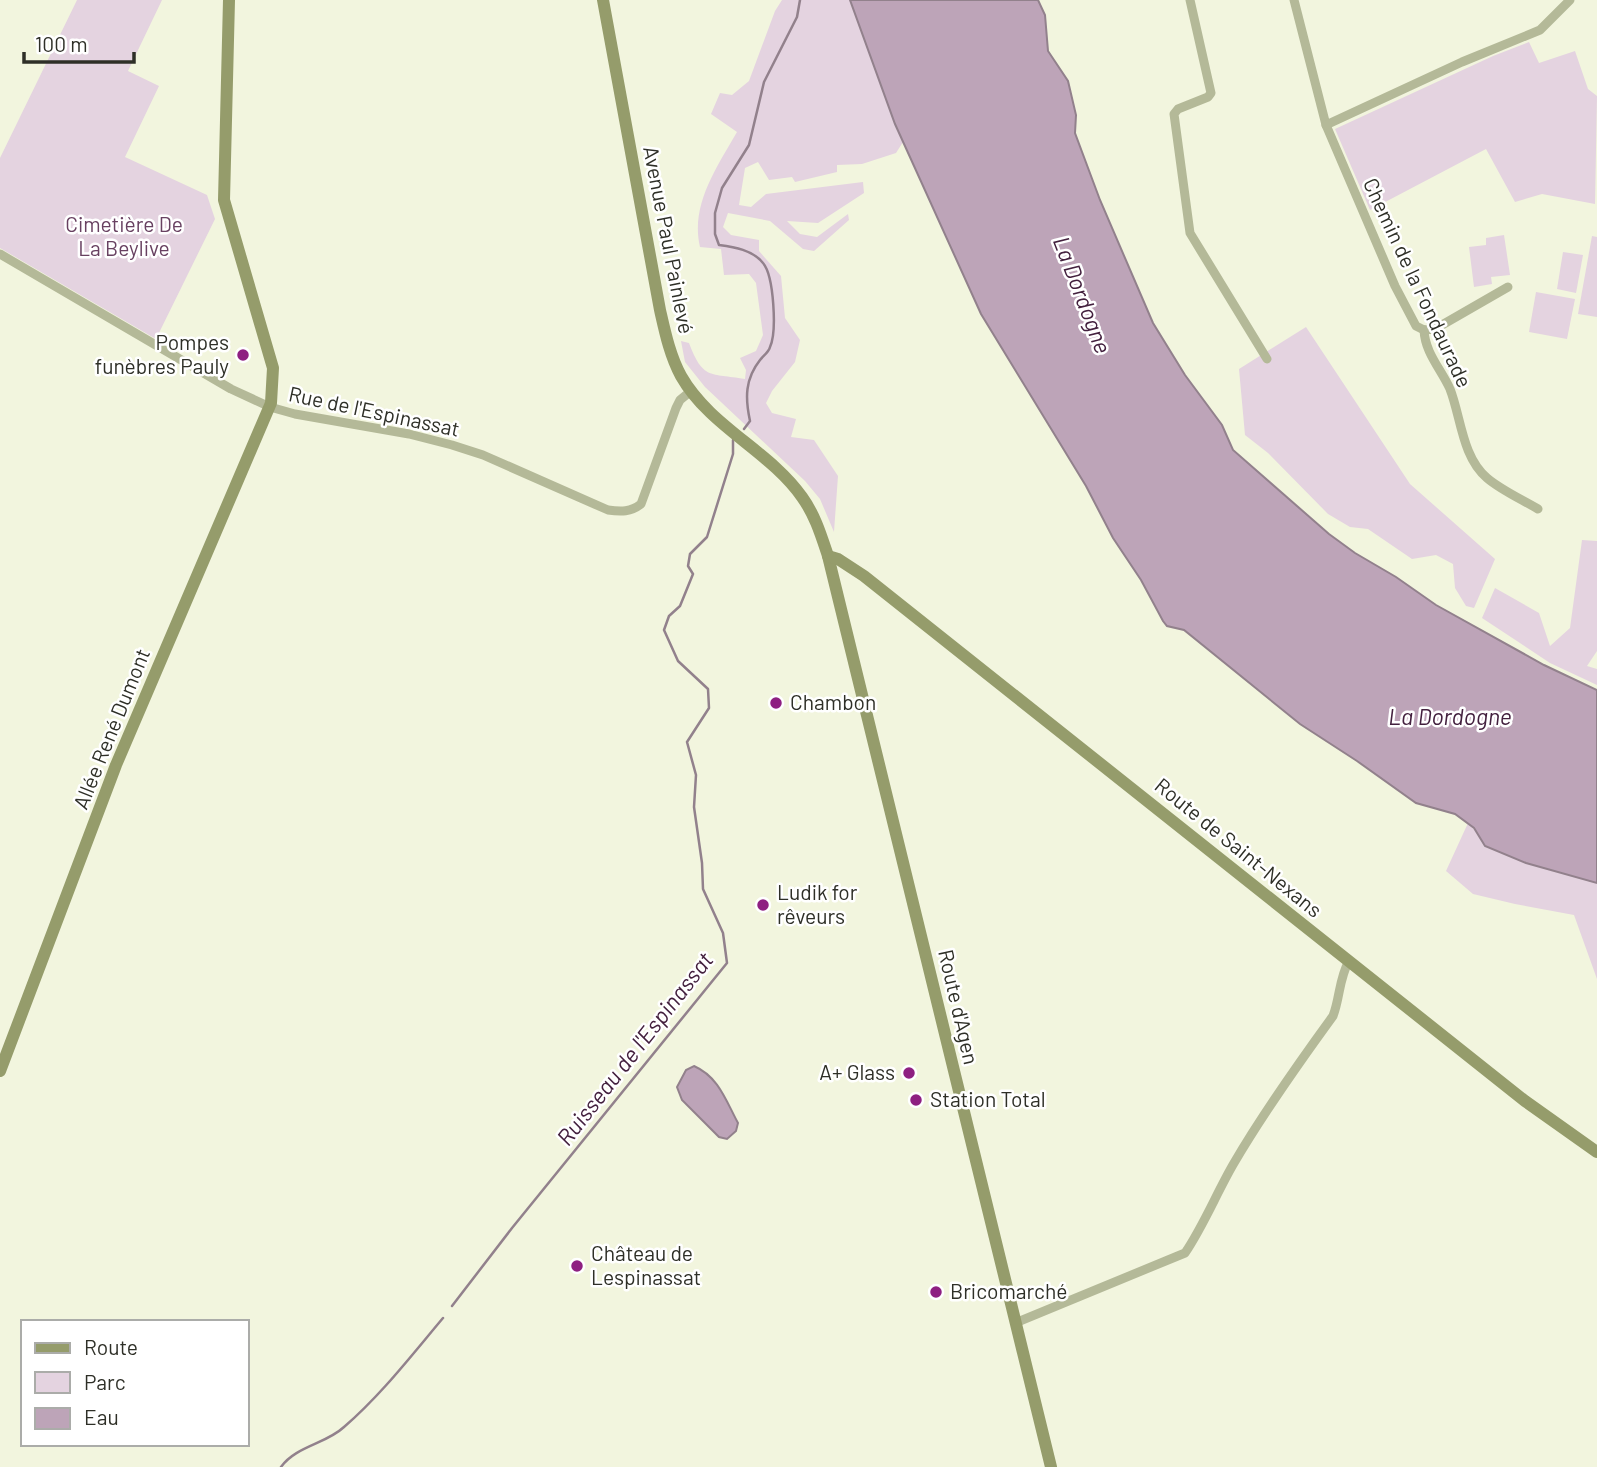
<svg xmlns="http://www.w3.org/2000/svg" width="1597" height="1467" viewBox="0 0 1597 1467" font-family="Barlow,sans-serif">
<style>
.green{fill:#e4d3e0}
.water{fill:#bda4b8;stroke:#92818c;stroke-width:2}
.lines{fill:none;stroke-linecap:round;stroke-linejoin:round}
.stream{stroke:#92818c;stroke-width:2.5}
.street{stroke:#b4b998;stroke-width:9}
.secondary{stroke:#959c6b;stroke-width:12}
.poi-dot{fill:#8e1f81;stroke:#fff;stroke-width:2.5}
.labels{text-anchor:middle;stroke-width:5;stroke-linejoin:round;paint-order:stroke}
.park-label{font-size:21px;fill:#684161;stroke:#fff}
.street-label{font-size:21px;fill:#2e2f27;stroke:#fff}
.poi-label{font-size:21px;fill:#2e2f27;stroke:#fff;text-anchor:start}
.water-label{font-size:23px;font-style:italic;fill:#43203e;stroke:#fff}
</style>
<rect width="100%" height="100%" fill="#f2f5de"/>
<g class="green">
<polygon points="77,0 162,0 128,71 159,86 125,157 207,195 215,219 156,339 0,248 0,158"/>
<path d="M782 0H857L903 142 896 153 862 164 837 165V172L795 182 792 177 769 180 758 162 745 168 739 205 751 207 766 194 863 182 864 193 818 223 787 221 800 234 817 237 848 214 849 220 814 251 803 249 770 221 728 213 723 227 731 235 759 240V251L781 276 785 318 800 340 795 362 772 391 766 403 772 413 796 419 791 437 814 440 838 476 834 532 820 499 805 481 705 387 685 362 681 341 689 343C703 380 710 373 745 379L746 370 740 358 756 351 763 335 756 283 749 274 724 275 721 249 700 247C690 205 717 167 737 132L711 114 720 93 732 95 749 81 775 11Z"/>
<polygon points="1529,42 1539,63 1575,51 1588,89 1597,96 1595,204 1542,194 1515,202 1486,149 1370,210 1335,129 1493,56"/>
<polygon points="1504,235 1510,275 1491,277 1492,284 1474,287 1469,247 1486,245 1486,238"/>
<polygon points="1592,236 1597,237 1597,317 1578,314"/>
<polygon points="1563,252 1583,255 1576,293 1557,289"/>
<polygon points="1536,292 1575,299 1567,339 1529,332"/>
<polygon points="1306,327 1410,484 1495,559 1474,608 1466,606 1455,588 1453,564 1436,555 1412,559 1368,529 1350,527 1328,514 1268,453 1245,435 1239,369"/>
<polygon points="1582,540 1597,541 1597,651 1587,666 1597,669 1597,685 1550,663 1482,618 1495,588 1539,613 1550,646 1570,628"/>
<polygon points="1468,823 1482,838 1486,846 1526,863 1597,883 1597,979 1574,915 1515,904 1473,894 1446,871"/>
</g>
<g class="water">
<polygon points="850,0 1038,0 1045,15 1048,51 1068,81 1076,115 1075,133 1100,200 1153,323 1185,375 1222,425 1233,450 1329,534 1355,553 1396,577 1436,605 1544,665 1597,690 1597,883 1526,863 1485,846 1474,828 1455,814 1416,803 1357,761 1300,724 1184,630 1167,626 1163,621 1141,580 1113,538 1086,486 981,314 895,124"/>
<path d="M694 1066C719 1077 726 1101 738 1123L736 1131 727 1139 719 1137 682 1100 677 1087 686 1070Z"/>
</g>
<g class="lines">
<g class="stream">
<path d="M744 429 750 421C745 398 745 379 760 360 763 356 769 352 770 347 777 332 774 276 763 263 753 250 734 247 719 245L715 234V213L722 188 749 145 764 82 797 17 800 0"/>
<polyline points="452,1306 512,1228 727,963 723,933 703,889 702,863 694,807 696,775 687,742 709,708 708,689 678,661 664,630 669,616 680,606 693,574 688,566 690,554 707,537 733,454 733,440"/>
<path d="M281 1467C296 1446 326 1444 344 1427 381 1395 411 1356 443 1318"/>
</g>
<g class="street">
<polyline points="1190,0 1211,93 1208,97 1178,109 1174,114 1190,233 1267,359"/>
<polyline points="1294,0 1326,125 1395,286 1416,326 1424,330"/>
<polyline points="1326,125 1462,62 1540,30 1570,0"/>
<path d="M0 254 231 389 270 407 295 414 409 434 452 445 483 455 608 510C621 512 631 512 641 504L676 408 680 400 691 391"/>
<path d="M1424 330C1425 353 1441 369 1450 389 1461 417 1462 457 1487 478 1501 490 1521 499 1538 509"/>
<polyline points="1424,330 1435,329 1508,287"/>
<path d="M1015 1323 1185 1253C1204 1225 1217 1192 1234 1163 1264 1112 1298 1064 1333 1016 1340 998 1339 978 1349 961"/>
</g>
<g class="secondary">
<path d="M603 0 660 310C665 332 670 356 681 376 710 427 770 451 802 497 815 515 821 535 828 556L1051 1467"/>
<polyline points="828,556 838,559 864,576 1525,1101 1597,1152"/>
<polyline points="0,1071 116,765 271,403 273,368 224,200 229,0"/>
</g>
</g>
<g class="poi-dot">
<circle cx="243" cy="355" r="7"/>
<circle cx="776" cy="703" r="7"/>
<circle cx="763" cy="905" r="7"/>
<circle cx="909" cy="1073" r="7"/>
<circle cx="916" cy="1100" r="7"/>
<circle cx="577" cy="1266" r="7"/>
<circle cx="936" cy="1292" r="7"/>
</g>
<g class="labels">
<g class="park-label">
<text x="124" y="232">Cimetière De<tspan x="124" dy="24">La Beylive</tspan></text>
</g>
<g class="street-label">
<text transform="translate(668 240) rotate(79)" y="7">Avenue Paul Painlevé</text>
<text transform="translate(1417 283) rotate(65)" y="7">Chemin de la Fondaurade</text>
<text transform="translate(374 412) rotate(12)" y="7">Rue de l'Espinassat</text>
<text transform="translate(112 729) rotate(-68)" y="7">Allée René Dumont</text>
<text transform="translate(1238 848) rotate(39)" y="7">Route de Saint-Nexans</text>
<text transform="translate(958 1007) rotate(77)" y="7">Route d'Agen</text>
</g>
<g class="poi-label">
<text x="229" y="350" text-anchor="end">Pompes<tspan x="229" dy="24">funèbres Pauly</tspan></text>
<text x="790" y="710">Chambon</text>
<text x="777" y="900">Ludik for<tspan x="777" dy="24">rêveurs</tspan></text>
<text x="895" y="1080" text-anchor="end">A+ Glass</text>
<text x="930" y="1107">Station Total</text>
<text x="591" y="1261">Château de<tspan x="591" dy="24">Lespinassat</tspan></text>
<text x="950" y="1299">Bricomarché</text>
</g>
<g class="water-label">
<text transform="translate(1082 295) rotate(69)" y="8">La Dordogne</text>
<text x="1450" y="725">La Dordogne</text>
<text transform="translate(635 1049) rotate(-52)" y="8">Ruisseau de l'Espinassat</text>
</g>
</g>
<rect x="21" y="1320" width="228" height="126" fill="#ffffff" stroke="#abaca9" stroke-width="2"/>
<rect x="35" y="1343" width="35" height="10" fill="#959c6b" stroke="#abaca9" stroke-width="2"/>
<text x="84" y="1355" font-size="21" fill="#2e2f27">Route</text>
<rect x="35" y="1372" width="35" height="21" fill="#e4d3e0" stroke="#abaca9" stroke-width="2"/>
<text x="84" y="1390" font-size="21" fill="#2e2f27">Parc</text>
<rect x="35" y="1408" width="35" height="21" fill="#bda4b8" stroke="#abaca9" stroke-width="2"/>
<text x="84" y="1425" font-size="21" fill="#2e2f27">Eau</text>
<path d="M24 52v10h110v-10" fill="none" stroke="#2e2f27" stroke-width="3.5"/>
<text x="35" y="52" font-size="21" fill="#2e2f27" stroke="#ffffff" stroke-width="5" paint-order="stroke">100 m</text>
</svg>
